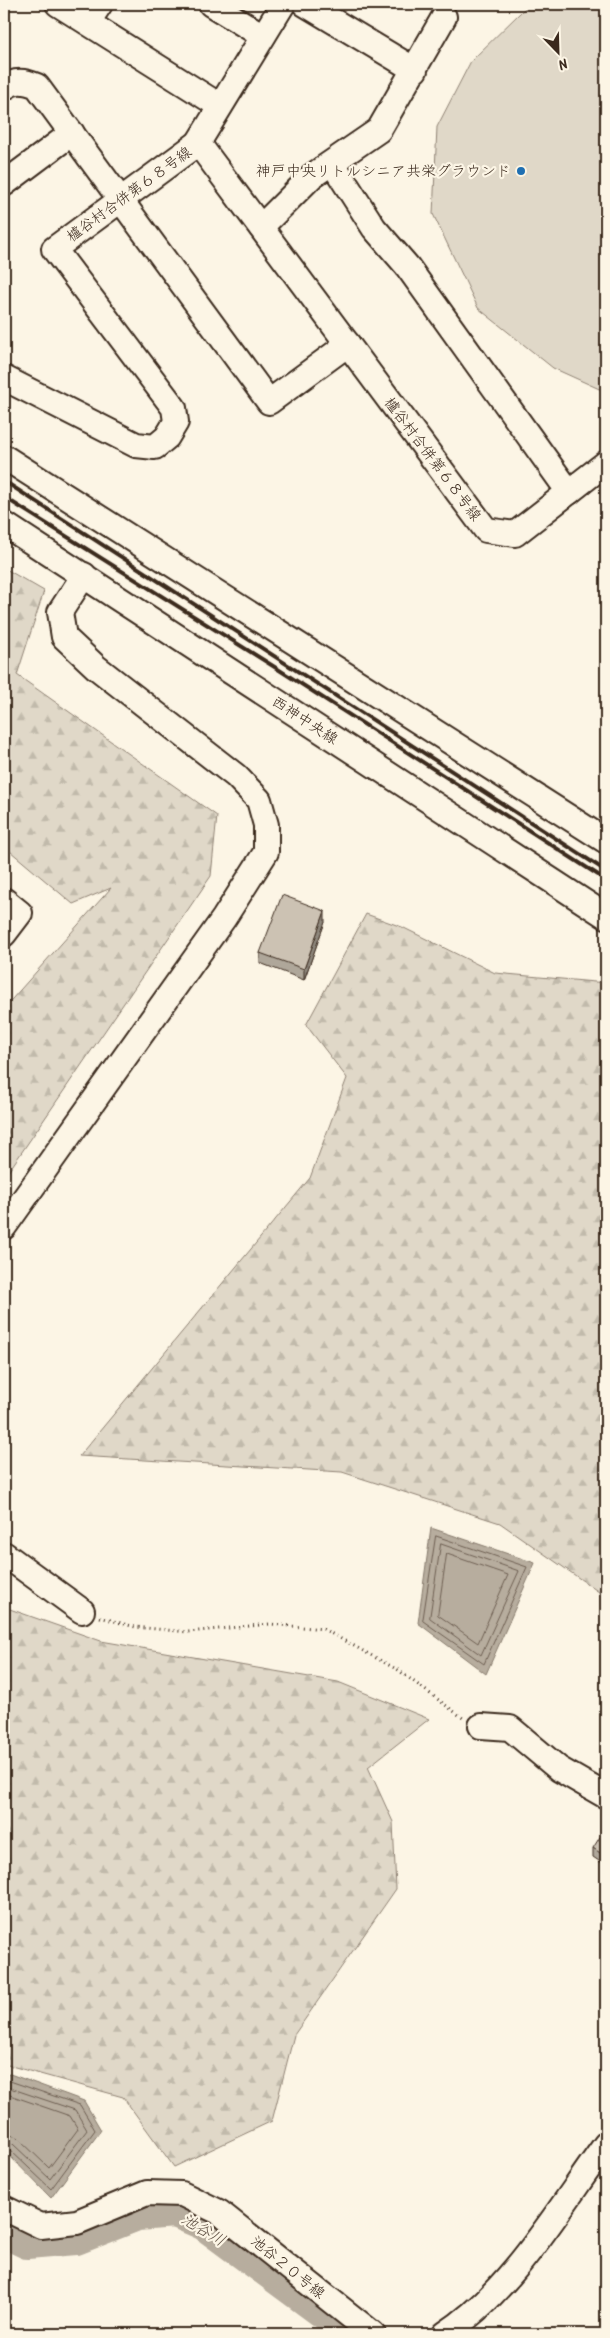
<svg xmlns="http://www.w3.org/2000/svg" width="610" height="2338" viewBox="0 0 610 2338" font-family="Kalam,'Klee One',sans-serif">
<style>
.forest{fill:url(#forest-firs);stroke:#8e8173}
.garden{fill:#e0d8c8;stroke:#8e8173}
.water{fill:#b7ad9e;stroke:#85796b}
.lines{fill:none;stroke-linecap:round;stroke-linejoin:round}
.shore{stroke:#6d5e51;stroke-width:1}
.river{stroke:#b7ad9e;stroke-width:32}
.minor-casing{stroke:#3b2a1e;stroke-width:28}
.path{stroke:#3b2a1e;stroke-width:3;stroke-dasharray:1 4;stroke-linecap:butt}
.minor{stroke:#fcf5e5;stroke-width:24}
.rail{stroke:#3b2a1e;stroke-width:4}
.wall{fill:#afa79a;stroke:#3b2a1e}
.shaded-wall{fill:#8f887d;stroke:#3b2a1e}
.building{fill:#ccc2b3;stroke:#3b2a1e}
.poi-dot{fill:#1f6fb2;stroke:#fcf5e5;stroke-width:2}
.labels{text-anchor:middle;stroke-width:4.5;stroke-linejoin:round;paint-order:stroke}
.poi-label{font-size:15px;fill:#3b2a1e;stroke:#fcf5e5;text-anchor:end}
.street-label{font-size:15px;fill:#3b2a1e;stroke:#fcf5e5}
.water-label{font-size:16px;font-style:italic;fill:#605144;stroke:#fcf5e5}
</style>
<defs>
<pattern id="forest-firs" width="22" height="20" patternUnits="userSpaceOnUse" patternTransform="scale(1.25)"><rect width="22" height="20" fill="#e0d8c8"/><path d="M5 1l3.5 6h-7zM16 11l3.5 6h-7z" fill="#c1baab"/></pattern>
</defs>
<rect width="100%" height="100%" fill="#fcf5e5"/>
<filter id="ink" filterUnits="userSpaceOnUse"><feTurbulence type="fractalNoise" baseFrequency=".02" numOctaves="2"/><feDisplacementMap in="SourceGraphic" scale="10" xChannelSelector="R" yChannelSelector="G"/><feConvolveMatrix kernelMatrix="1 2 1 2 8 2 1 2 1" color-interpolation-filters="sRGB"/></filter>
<g filter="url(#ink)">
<g class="forest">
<polygon points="4,568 44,591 17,675 217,816 211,876 4,1178 4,1008 111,888 73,904 4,846"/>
<polygon points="366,914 402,927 495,973 606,983 606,1597 500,1523 342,1472 79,1456 310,1178 347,1078 306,1025"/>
<polygon points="4,1607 101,1641 338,1682 429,1719 368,1767 393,1822 396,1889 294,2035 272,2121 174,2167 123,2097 4,2064"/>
</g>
<polygon class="garden" points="532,4 606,4 606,392 553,368 478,308 433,214 437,127 471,61 523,10"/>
<g class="water">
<polygon points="431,1528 535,1563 486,1674 418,1623"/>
<polygon points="10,2074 84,2101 101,2130 51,2198 4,2150 4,2075"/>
</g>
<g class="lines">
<g class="shore">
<polygon points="436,1536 527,1567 484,1664 423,1621"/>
<polygon points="441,1544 519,1571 481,1655 430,1618"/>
<polygon points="447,1554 508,1575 478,1643 438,1615"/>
<polyline points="4,2079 80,2105 95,2130 51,2189 9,2149 4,2147"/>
<polyline points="4,2086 75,2110 87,2130 50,2179 13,2144 4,2141"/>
<polyline points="4,2093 70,2116 78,2129 49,2168 17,2137 4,2133"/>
</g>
<polyline class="river" points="4,2232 27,2243 76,2239 137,2215 175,2212 203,2224 352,2334"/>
<g class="minor-casing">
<g id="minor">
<polyline points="58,4 220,106"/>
<polyline points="211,4 263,36"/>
<polyline points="305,4 415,70"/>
<polyline points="88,22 100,4"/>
<path d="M4 88C15 79 25 81 37 86L269 402 348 344"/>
<polyline points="198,143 486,530 515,534 606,463"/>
<polyline points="333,164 374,228 407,266 569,492"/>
<polyline points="4,184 72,133"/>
<polyline points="261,227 312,176 379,130 444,17"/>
<polyline points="4,378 136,445 155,447 167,437 176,422 174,408 54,249 198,143 283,4"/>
<polyline points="4,457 606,841"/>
<polyline points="4,524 606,916"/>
<polyline points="4,900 20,913 4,934"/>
<polyline points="4,1227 224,918 266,852 266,825 259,800 236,776 96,667 64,637 60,612 84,575"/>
<polyline points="4,1554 82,1611"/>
<polyline points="481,1726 510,1728 559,1769 606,1796"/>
<polyline points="4,2208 41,2226 77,2222 147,2193 182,2194 219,2212 373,2334"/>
<path d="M445 2334C512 2290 559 2208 606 2144"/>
</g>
</g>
<polyline class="path" points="100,1617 135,1627 188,1632 270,1624 323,1629 398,1670 463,1718"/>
<use href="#minor" class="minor"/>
<g class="rail">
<polyline points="4,481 606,871"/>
<polyline points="4,497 281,671 606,880"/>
</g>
</g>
<g class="wall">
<polygon points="325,922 304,980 260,963 260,953"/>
<polygon points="606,1841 606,1877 604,1876 605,1865 593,1857 593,1848"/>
</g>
<polygon class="shaded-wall" points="325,911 325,922 304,980 304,969"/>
<g class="building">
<polygon points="282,895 325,911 304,969 260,953"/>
<polygon points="600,1837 606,1841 606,1857 593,1848"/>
</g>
</g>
<circle class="poi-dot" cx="521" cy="171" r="5"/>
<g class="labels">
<g class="poi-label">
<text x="511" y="176">神戸中央リトルシニア共栄グラウンド</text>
</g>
<g class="street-label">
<text transform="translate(129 194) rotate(-36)" y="5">櫨谷村合併第６８号線</text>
<text transform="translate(433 459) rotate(53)" y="5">櫨谷村合併第６８号線</text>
<text transform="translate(305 720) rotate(33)" y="5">西神中央線</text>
<text transform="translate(288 2267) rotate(39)" y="5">池谷２０号線</text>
</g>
<g class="water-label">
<text transform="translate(204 2229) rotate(31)" y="6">池谷川</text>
</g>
</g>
<rect width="610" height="2338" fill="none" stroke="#fcf5e5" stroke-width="20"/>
<rect x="10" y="10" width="590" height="2318" fill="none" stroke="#3b2a1e" stroke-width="2" filter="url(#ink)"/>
<g transform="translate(558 52) rotate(157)" stroke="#fcf5e5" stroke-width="4" paint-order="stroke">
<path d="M0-4L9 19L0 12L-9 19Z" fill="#3b2a1e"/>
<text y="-8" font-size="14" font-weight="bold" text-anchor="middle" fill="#3b2a1e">N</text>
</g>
</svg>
